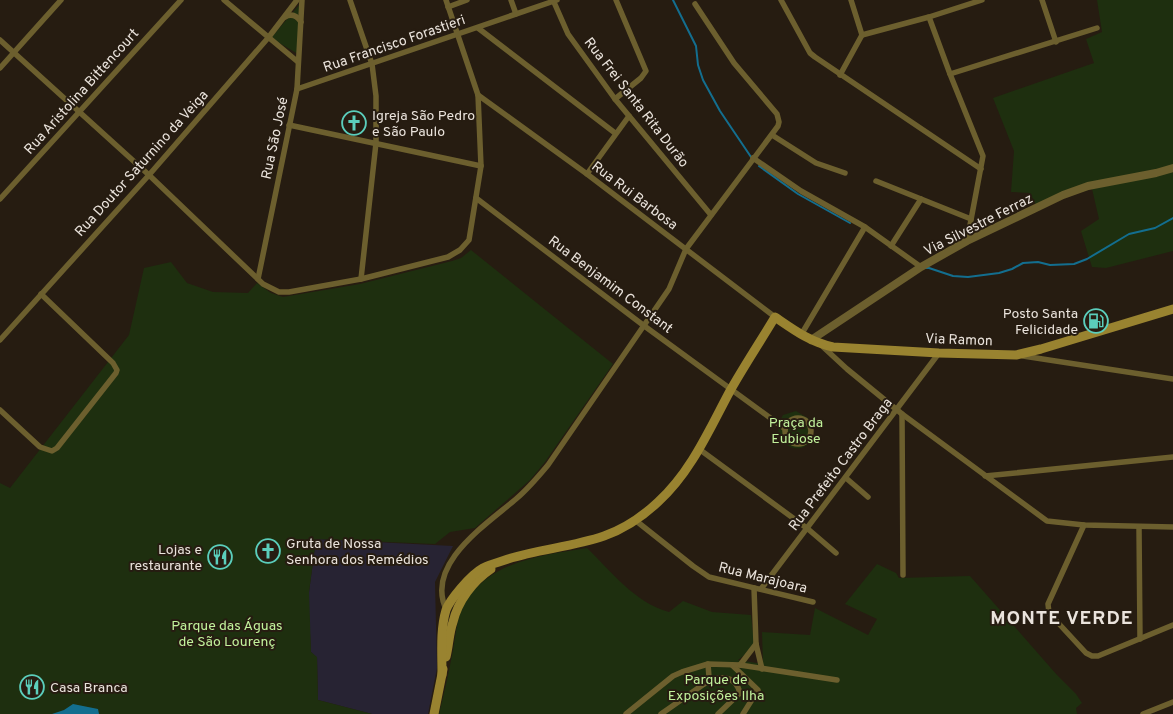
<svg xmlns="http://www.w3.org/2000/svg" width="1173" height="714" viewBox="0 0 1173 714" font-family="Overpass,sans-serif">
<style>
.industrial{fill:#272333}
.green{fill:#1e2f0f}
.water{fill:#136e8f}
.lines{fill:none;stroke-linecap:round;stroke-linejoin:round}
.stream{stroke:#136e8f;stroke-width:2}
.minor{stroke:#6c5f2e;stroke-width:5.5}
.tertiary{stroke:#6c5f2e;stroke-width:8}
.secondary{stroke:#998330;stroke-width:9}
.labels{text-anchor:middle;stroke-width:4;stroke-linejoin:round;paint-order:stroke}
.street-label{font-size:14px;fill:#eae3dc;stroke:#261c11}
.poi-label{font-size:14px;fill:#eae3dc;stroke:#261c11;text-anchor:start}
.park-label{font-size:14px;fill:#c1f19b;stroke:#261c11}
.district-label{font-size:19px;font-weight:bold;letter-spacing:1px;fill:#eae3dc;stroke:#261c11}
</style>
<rect width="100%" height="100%" fill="#261c11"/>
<polygon class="industrial" points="316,539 453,546 435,582 437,668 428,714 372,714 318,700 317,658 311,652 309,615 309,592"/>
<g class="green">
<polygon points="1097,0 1173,0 1173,166 1036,205 1030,193 1011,192 1014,151 993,98 1094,63 1086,39 1102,32"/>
<polygon points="299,5 298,54 271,38"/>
<polygon points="1173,172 1173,251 1106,268 1092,267 1081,231 1099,219 1092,189"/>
<polygon points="471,250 613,364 545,462 530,480 475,528 450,532 435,544 316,539 309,592 311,652 317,657 318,700 372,714 0,714 0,483 10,488 129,335 144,268 171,262 187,283 213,292 248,293 257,283 271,293 283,297 360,284 452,261 461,258"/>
<path d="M796 411 811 420C820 446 795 460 778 436L779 422 783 415Z"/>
<path d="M587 548C611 571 635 603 669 612L683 601 712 612 751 615 754 643 747 653 738 660 763 664 762 632 810 635 815 608 868 635 877 619 845 604 877 564 896 573 899 578 970 576 1057 675 1076 694 1082 703 1076 708 1077 714H439C444 693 449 672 453 650 456 634 457 613 467 599 494 560 544 555 587 548Z"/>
</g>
<polygon class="water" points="73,704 98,709 99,714 52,714 64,710"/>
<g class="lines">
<g class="stream">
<polyline points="673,0 696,46 698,65 703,80 720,111 751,157"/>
<polyline points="759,166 798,194 850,223"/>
<polyline points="925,268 929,268 953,276 968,277 999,273 1012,269 1023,263 1038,262 1050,265 1074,264 1087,259 1129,234 1155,228 1173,218"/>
</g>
<g class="minor">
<polyline points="224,0 298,62"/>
<polyline points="350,0 372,64 376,96 376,143 361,279"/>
<polyline points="511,0 516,14"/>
<polyline points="553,0 568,34 615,99 711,215"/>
<polyline points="781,0 810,53 815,57 981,169"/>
<polyline points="1042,0 1056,42"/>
<polyline points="448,7 467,0"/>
<path d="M285 17C292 13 297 16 301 22"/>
<polyline points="929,17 950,74 983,156 967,241"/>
<polyline points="478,28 615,133"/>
<polyline points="862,35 929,17 982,0"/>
<polyline points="0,40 149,175 263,284 279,292 289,292 361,279 448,257 460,250 469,240 481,166 478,95 446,0"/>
<polyline points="0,68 61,0"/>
<polyline points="950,74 1097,28"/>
<polyline points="840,75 862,35 851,0"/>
<polyline points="297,89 557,0"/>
<polyline points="478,95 587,174 775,317"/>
<polyline points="615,99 641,78 646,71 616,0"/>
<polyline points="289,125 481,166"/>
<polyline points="772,135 816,163 845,173"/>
<polyline points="753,158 801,191 865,227 921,267"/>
<polyline points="587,174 629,116"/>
<polyline points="876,181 971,219"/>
<polyline points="476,198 643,325 784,428"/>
<polyline points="0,199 181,0"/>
<polyline points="891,246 921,199"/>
<polyline points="258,279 297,89 302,0"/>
<polyline points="801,335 865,227"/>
<polyline points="0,340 149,175 268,38 297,0"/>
<polyline points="821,345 847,369 902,414 1047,521 1084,525 1173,527"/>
<polyline points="1023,356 1173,379"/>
<polyline points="0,410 40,447 52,451 57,448 116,373 117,370 113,363 41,294"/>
<polyline points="902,414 903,575"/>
<circle cx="798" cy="431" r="13"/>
<polyline points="699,449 808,529 836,553"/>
<polyline points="985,476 1173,457"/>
<polyline points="846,478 868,497"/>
<polyline points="635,520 693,566 709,577 813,602"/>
<polyline points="1084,525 1048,604 1049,613 1086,653 1092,656 1098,656 1173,625"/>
<polyline points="1139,527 1140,639"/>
<polyline points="754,588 756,644 762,669"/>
<polyline points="761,589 939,353"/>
<path d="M447 611C423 565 487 524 516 499 528 489 538 477 548 465L669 289 686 249 778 126 779 122 777 114 734 63 695 4"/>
<polyline points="732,665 758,690 743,714"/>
<polyline points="740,665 756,644"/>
<path d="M704 684C718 675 735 674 740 693L718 714"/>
<polyline points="626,714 673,676 682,672 708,664 740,665 837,680"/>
<polyline points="661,714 704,684 709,677 708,664"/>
<polyline points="1143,714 1173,702"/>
</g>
<polyline class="tertiary" points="811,340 921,267 967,241 1063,195 1088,186 1156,173 1173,168"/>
<g class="secondary">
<path d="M446 657C449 645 449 633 453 622 458 601 473 581 491 569"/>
<path d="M442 675C442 654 440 630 446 610 449 602 455 595 461 588 467 581 474 573 483 568 491 564 500 562 508 559 539 549 572 547 604 536 624 529 642 517 658 502 691 472 709 430 730 391 744 366 760 342 775 317 794 330 810 342 833 347L939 353 1016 355 1041 349 1173 309"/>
<polyline points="434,714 443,669"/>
</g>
</g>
<defs>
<g id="church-ring" transform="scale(1.25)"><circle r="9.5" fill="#261c11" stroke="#5bcebc" stroke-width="1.5"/><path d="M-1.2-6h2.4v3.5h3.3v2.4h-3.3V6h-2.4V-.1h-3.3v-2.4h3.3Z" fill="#5bcebc"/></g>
<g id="fuel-ring" transform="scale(1.25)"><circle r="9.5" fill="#261c11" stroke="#5bcebc" stroke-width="1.5"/><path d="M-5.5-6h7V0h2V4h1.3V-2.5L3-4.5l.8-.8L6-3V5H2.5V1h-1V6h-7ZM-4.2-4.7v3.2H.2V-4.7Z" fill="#5bcebc"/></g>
<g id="restaurant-ring" transform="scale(1.25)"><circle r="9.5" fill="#261c11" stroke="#5bcebc" stroke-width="1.5"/><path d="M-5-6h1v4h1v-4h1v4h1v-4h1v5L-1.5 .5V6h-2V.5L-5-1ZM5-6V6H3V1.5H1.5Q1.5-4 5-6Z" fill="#5bcebc"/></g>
</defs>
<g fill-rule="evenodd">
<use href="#church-ring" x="354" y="123"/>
<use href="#fuel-ring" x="1096" y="321"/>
<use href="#church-ring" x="268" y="551"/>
<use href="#restaurant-ring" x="220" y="557"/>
<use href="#restaurant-ring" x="32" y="687"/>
</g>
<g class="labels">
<g class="street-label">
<text transform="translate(394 43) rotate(-19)" y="5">Rua Francisco Forastieri</text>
<text transform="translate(81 91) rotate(-48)" y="5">Rua Aristolina Bittencourt</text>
<text transform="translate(637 102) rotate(52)" y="5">Rua Frei Santa Rita Durão</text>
<text transform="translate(274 138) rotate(-78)" y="5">Rua São José</text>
<text transform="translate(141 163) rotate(-48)" y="5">Rua Doutor Saturnino da Veiga</text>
<text transform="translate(635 195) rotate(37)" y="5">Rua Rui Barbosa</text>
<text transform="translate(978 224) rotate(-27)" y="5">Via Silvestre Ferraz</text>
<text transform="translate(611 284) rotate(37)" y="5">Rua Benjamim Constant</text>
<text transform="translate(959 339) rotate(2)" y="5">Via Ramon</text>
<text transform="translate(840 464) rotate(-53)" y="5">Rua Prefeito Castro Braga</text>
<text transform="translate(763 577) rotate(14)" y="5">Rua Marajoara</text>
</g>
<g class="poi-label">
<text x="372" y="120">Igreja São Pedro<tspan x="372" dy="16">e São Paulo</tspan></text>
<text x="1078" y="318" text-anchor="end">Posto Santa<tspan x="1078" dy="16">Felicidade</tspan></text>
<text x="286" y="548">Gruta de Nossa<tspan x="286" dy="16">Senhora dos Remédios</tspan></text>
<text x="202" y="554" text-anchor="end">Lojas e<tspan x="202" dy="16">restaurante</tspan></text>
<text x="50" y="692">Casa Branca</text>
</g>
<g class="park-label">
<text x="796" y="427">Praça da<tspan x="796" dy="16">Eubiose</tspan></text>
<text x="227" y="630">Parque das Águas<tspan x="227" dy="16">de São Lourenç</tspan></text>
<text x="716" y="684">Parque de<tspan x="716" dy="16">Exposições Ilha</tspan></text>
</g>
<g class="district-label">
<text x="1062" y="624">MONTE VERDE</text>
</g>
</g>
</svg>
